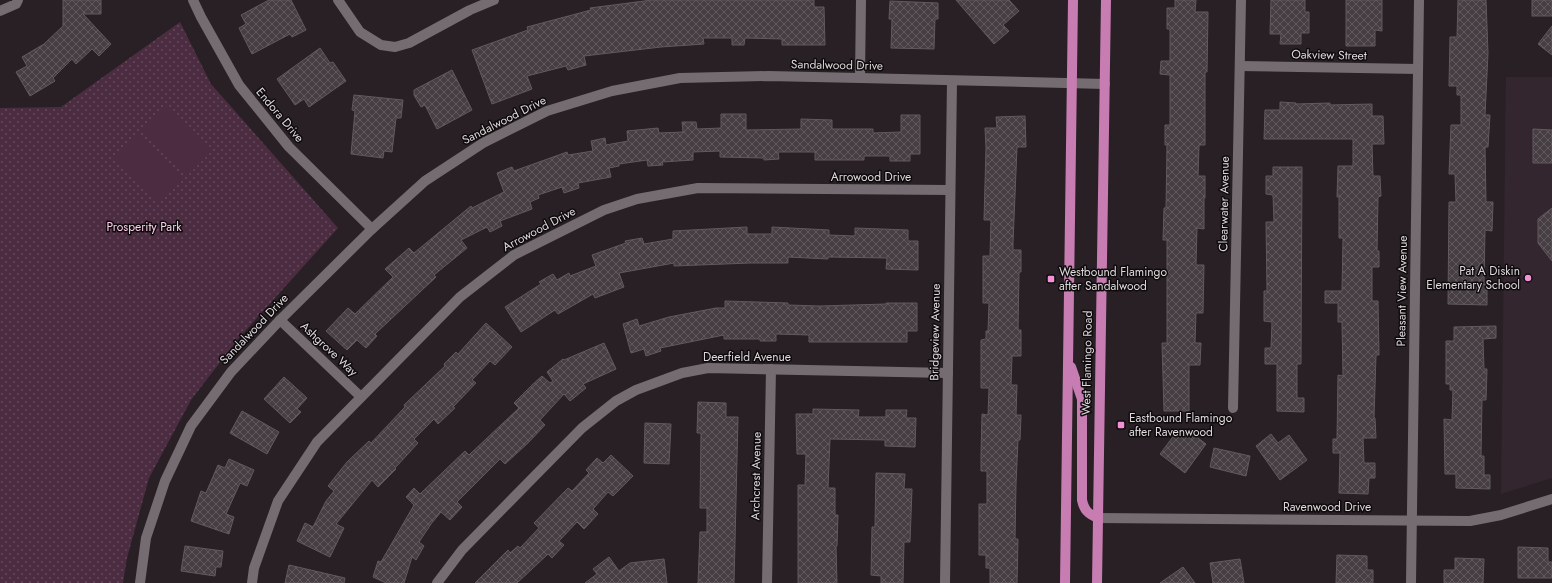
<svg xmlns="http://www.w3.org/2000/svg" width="1552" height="583" viewBox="0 0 1552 583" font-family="Jost,sans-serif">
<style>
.built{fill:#33262f}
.green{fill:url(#green-dots)}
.pitch{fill:#4c2c41}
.building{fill:url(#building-cross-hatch);stroke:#62595e}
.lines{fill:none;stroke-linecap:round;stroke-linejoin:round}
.minor{stroke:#756c72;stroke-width:10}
.tertiary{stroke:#756c72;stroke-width:10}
.primary{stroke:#c77db1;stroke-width:10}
.poi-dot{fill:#f391d5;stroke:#0f0b0d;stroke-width:1.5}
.labels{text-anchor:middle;stroke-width:3;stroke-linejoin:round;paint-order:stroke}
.street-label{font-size:12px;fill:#ded9dc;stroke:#0f0b0d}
.park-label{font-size:12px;fill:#fccdeb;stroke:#0f0b0d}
.poi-label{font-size:12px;fill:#ded9dc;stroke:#0f0b0d;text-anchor:start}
</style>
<defs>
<pattern id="green-dots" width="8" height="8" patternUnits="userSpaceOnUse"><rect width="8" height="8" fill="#4c2c41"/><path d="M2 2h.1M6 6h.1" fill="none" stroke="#654a5c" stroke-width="1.8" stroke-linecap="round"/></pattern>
<pattern id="building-cross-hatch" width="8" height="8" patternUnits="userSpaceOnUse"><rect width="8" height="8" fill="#463e43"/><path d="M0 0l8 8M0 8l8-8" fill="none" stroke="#60595e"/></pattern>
</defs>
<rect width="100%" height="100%" fill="#282025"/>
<polygon class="built" points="1506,77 1552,77 1552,478 1501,494"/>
<polygon class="green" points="180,22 211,84 338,228 238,339 191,400 149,478 127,558 123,583 0,583 0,108 61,107"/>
<g class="pitch">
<polygon points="167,104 213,150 188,175 142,129"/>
<polygon points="137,133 183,180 158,204 113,157"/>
</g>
<g class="building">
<polygon points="63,0 101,0 101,14 83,14 111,44 99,56 92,49 76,64 72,59 53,78 55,81 30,96 16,72 27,66 22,57 44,44 63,26"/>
<polygon points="269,0 291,0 306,30 292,37 290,34 252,54 239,28 246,24 241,15"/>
<polygon points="652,0 814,0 814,7 824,7 825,45 782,45 782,39 745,38 744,45 732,45 732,38 703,38 704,44 661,47 584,56 586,65 568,70 566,66 527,76 532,89 492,104 472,50 528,30 527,27 591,10 590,8"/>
<polygon points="956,0 1009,0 1019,11 1003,25 1009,31 994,44"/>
<polygon points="1175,0 1196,0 1195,12 1208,12 1207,72 1205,72 1205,145 1199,145 1198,176 1205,176 1205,198 1204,198 1204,229 1197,228 1196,265 1204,265 1203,313 1196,313 1195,343 1201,343 1200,365 1189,365 1189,411 1164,411 1162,343 1167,343 1167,240 1163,240 1164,208 1166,208 1167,145 1165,145 1165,125 1170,125 1170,75 1160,74 1161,61 1170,61 1170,29 1167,29 1167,8 1175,8"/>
<polygon points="1271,0 1305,0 1305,12 1309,12 1309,33 1301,33 1301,44 1280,44 1281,34 1270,34"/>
<polygon points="1346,0 1382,0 1382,31 1375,30 1375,46 1346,46"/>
<polygon points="1458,0 1486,0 1488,53 1485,115 1490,115 1488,147 1485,147 1486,202 1493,202 1492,231 1485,230 1484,284 1487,284 1487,305 1448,304 1449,202 1456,202 1455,174 1449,174 1451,125 1461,125 1461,95 1457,95 1457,86 1449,86 1450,37 1457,37"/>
<rect x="1532" y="0" width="20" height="16"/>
<polygon points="890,1 938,3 938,19 935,19 934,49 891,48 892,19 889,19"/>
<polygon points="1552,26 1552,55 1538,44"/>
<polygon points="320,48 330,63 333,62 346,81 309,107 304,99 295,105 277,79"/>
<polygon points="452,70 472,110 437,129 425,105 421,107 414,95 414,90"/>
<polygon points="354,95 403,100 401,118 396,118 392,152 384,151 383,158 351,154 355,111 352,110"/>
<polygon points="1280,102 1296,103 1296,104 1330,103 1330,105 1372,104 1372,116 1383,116 1384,144 1372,144 1373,176 1380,176 1381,196 1378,197 1377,251 1379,251 1379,267 1372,267 1372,301 1378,301 1379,355 1376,355 1374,418 1375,418 1376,438 1363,438 1364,463 1375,463 1375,478 1369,478 1368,494 1339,493 1340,453 1333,453 1333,439 1337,439 1338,375 1343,376 1342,322 1338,322 1338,303 1325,303 1325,291 1342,291 1343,238 1339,238 1339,197 1337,197 1338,166 1353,166 1353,139 1264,139 1265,110 1280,110"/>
<polygon points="721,114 746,114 746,130 801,129 801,119 832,120 832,129 873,129 873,133 901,132 901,115 920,115 920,154 910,154 910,161 890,161 890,156 864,156 864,160 815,160 815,152 778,152 779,159 764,160 764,158 720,157 720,151 693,152 693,160 662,162 663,165 648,166 647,160 619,164 619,166 609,168 611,177 578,183 579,188 564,193 562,187 538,195 539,198 530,202 532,209 500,221 502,226 490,232 487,227 461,240 467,248 434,275 436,277 375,334 377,336 366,348 357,340 347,350 326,331 348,308 355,314 393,277 385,269 409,248 414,253 471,206 472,208 504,192 497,173 512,167 514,171 567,152 568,155 593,151 591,141 605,138 606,145 628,141 627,131 658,128 659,133 683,132 682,122 696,122 697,129 721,128"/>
<polygon points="1025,116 1026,147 1017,147 1013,243 1013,250 1021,250 1021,272 1019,272 1018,330 1021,330 1021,356 1012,356 1011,385 1017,385 1016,415 1021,415 1020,440 1018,440 1016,484 1015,539 1018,539 1017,583 990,583 990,568 986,568 986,555 979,555 979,504 987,504 987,471 981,471 981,454 982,414 988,415 989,388 981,388 981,340 986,339 986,331 988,331 989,303 983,303 983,256 990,256 991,220 984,220 986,148 985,128 997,128 996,117"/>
<polygon points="1533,129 1552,130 1552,163 1533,163"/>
<polygon points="1273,167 1302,167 1301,364 1297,364 1297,398 1304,398 1304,412 1277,411 1277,364 1265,364 1265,348 1271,348 1272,322 1264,321 1264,291 1267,291 1266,222 1274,222 1273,195 1266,194 1266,176 1273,176"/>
<polygon points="1552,208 1552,261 1538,243 1538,219"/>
<polygon points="747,227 747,234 772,234 772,227 829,230 829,235 855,236 855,228 908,230 908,241 918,241 918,270 886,269 887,258 828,257 828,259 788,257 788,263 750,263 674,266 674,263 619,273 624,287 595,298 593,294 558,314 555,310 521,332 505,307 541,284 539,282 553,274 557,280 569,273 570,276 596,266 592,255 626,243 625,241 642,238 644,244 673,239 673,231"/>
<polygon points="725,301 788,303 788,305 820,306 886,304 886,303 917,303 917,331 907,331 907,342 809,342 809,335 776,334 776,341 760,341 760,339 724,339 724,335 660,348 661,351 646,356 644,349 631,353 623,324 637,319 639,326 669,317 716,308 725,308"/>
<polygon points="486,323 512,347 495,365 490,361 472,380 476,383 453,407 455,408 438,424 434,419 414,439 418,443 395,468 396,469 378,487 372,480 336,524 344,528 330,557 297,541 305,523 313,527 326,501 334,491 328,486 347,462 369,441 371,443 405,407 404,405 445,366 444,364 456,352 458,354"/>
<polygon points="1496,326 1496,338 1483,339 1484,369 1487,369 1486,400 1482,400 1481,456 1484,456 1484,475 1490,475 1490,489 1456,488 1456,474 1445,474 1444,419 1452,420 1453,390 1450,390 1450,384 1446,384 1446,341 1454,341 1454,327"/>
<polygon points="604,343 616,369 583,384 586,388 570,401 564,394 540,420 545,425 528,443 505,464 500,459 457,502 462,507 450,520 441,512 431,524 419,542 424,546 416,560 412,557 404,583 386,583 373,577 378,561 381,562 414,505 406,497 414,488 420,494 465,451 469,455 519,408 514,403 532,385 542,376 550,383 553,381 547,372 563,359 564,360"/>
<polygon points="284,377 307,398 297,409 301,412 290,423 264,399"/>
<polygon points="698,402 726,403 726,417 738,417 734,583 698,583 700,532 707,532 707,508 700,508 701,433 697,433"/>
<polygon points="813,409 859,410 858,417 886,417 886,410 907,410 906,418 916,418 915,447 885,446 885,440 830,439 828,488 835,488 835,515 838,515 837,546 836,546 837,583 798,583 798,485 805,485 806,454 797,454 796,414 813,414"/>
<polygon points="242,411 279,432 267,454 230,433"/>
<polygon points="645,423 671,424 669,464 644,463"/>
<polygon points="1178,430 1191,439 1194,435 1206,444 1185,473 1160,454"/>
<polygon points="1271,434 1278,443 1289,435 1307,460 1280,480 1256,446"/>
<polygon points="1214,448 1250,456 1246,476 1210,467"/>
<polygon points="611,455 633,476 613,496 608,492 593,509 598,514 584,529 577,522 559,541 564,545 552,558 548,554 517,583 475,583 508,550 510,553 518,546 520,548 539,528 534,523 568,488 572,491 589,473 586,470 597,458 603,463"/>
<polygon points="229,459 254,470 247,486 240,483 226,514 234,517 229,534 191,521 201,491 206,493 218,465 225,468"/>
<polygon points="876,473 905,474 904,489 912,489 910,542 904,542 903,583 881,583 881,576 871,575 872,527 875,527"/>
<polygon points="185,546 223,551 221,567 216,567 215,576 181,571"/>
<polygon points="1518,547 1548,548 1548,562 1552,562 1552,578 1518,578"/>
<polygon points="1337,555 1367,556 1367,570 1373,570 1373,583 1336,583"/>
<polygon points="609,557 619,571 630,563 664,559 667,583 585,583 597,574 593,569"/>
<polygon points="1455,558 1484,559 1483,583 1444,583 1444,570 1455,570"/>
<polygon points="1240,559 1244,583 1213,583 1210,563"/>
<polygon points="289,565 345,578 344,583 285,583"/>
<polygon points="1183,567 1195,583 1160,583"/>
</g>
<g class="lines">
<g class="minor">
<polyline points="338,0 360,32 381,45 395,47 409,43 470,10 494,0"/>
<polyline points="0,11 16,4 18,0"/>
<polyline points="1240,66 1418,69"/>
<polyline points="860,78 861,0"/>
<polyline points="280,320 361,397"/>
<polyline points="1233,408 1241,0"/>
<polyline points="1098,518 1470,521 1501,515 1552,499"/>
<polyline points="252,583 254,568 278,501 317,442 460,297 514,255 604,210 637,199 698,188 950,190"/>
<polyline points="437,583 462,550 582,428 616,401 636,390 682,373 708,368 948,373"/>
<polyline points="767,583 771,369"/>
<polyline points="945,583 952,81"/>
<polyline points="1411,583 1419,0"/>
</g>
<g class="tertiary">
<polyline points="193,0 201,17 239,85 289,147 372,229"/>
<polyline points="140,583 146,538 165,481 191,426 231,372 280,320 372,229 425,181 483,143 547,111 612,91 680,78 768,76 860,78 1105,84"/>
</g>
<g class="primary">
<path d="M1071 367 1082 399V500C1084 510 1088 514 1098 518"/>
<polyline points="1065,583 1073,0"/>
<polyline points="1097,583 1106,0"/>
</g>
</g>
<g class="poi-dot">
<circle cx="1528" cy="278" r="4"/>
<rect x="1047" y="275" width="8" height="8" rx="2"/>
<rect x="1117" y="421" width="8" height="8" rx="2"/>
</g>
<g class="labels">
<g class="street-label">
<text transform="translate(1329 55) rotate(1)" y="4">Oakview Street</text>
<text transform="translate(837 65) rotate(1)" y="4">Sandalwood Drive</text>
<text transform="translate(280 115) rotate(50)" y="4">Endora Drive</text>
<text transform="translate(504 120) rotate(-27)" y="4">Sandalwood Drive</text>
<text x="871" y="181">Arrowood Drive</text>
<text transform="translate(1224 204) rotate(-89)" y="4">Clearwater Avenue</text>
<text transform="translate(539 229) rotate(-28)" y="4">Arrowood Drive</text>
<text transform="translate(1402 291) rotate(-89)" y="4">Pleasant View Avenue</text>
<text transform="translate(254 329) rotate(-46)" y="4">Sandalwood Drive</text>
<text transform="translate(935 332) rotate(-89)" y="4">Bridgeview Avenue</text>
<text transform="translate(329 349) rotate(43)" y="4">Ashgrove Way</text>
<text x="747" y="361">Deerfield Avenue</text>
<text transform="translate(1087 363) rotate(-89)" y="4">West Flamingo Road</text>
<text transform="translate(756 476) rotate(-89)" y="4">Archcrest Avenue</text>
<text x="1327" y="511">Ravenwood Drive</text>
</g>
<g class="park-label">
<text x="144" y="231">Prosperity Park</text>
</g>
<g class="poi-label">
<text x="1520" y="275" text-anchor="end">Pat A Diskin<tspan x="1520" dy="14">Elementary School</tspan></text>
<text x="1059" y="276">Westbound Flamingo<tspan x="1059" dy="14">after Sandalwood</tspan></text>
<text x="1129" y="422">Eastbound Flamingo<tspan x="1129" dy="14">after Ravenwood</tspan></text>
</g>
</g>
</svg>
